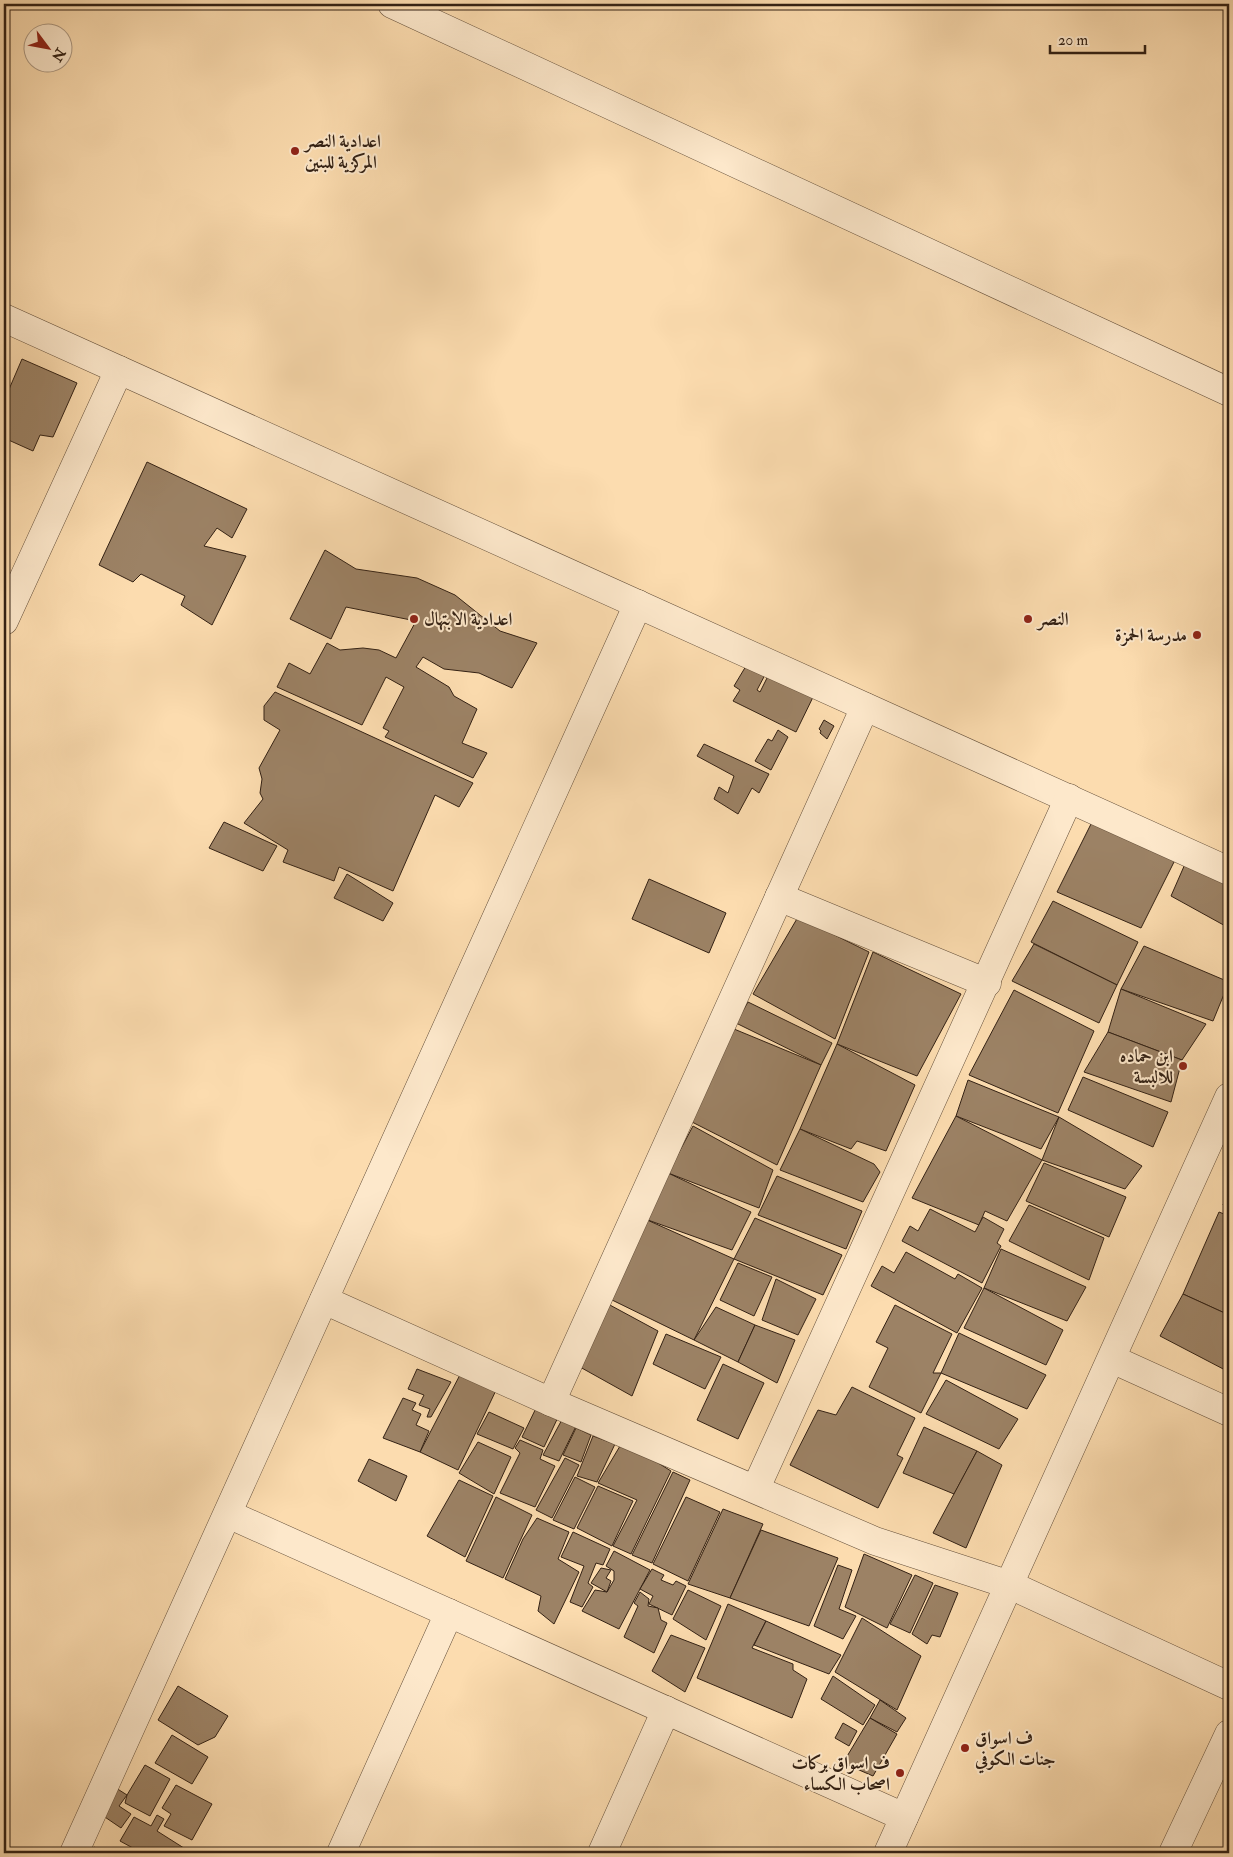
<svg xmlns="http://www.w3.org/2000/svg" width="1233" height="1857" viewBox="0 0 1233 1857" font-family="'IM FELL Double Pica',Amiri,serif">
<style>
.building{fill:#9c8265;stroke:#332114}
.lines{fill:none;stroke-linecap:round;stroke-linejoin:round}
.minor-casing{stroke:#65503b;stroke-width:29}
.minor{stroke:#fde8cb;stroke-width:28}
.poi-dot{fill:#8f2418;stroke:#fde8cb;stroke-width:2}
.labels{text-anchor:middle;stroke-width:4;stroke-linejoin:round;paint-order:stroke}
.poi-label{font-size:18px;font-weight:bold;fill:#332114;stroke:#fde8cb;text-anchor:start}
</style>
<rect width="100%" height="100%" fill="#fcdcaf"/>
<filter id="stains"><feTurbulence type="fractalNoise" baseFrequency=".004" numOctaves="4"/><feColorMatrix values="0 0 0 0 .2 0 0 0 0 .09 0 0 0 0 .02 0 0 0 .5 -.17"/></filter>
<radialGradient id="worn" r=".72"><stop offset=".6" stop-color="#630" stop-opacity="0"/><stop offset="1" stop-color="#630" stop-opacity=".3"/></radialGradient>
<g class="building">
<polygon points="22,359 77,383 53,437 40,435 33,451 4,438 4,401"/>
<polygon points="147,462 247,509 232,538 217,528 204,546 246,556 212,625 181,605 185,596 141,574 133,582 99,565"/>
<polygon points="325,550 356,569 417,578 455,595 500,631 537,643 512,688 479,673 444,669 423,657 416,667 449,687 454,696 477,709 462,743 487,753 473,778 385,737 389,731 383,728 404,687 386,677 362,725 277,687 289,663 310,674 327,643 340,650 363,648 379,650 396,658 416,621 346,607 331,639 290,619"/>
<polygon points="749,661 766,673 757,690 760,692 771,670 816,691 796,732 733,701 740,690 734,686"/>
<polygon points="275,692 473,783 459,807 435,795 393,891 339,867 334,881 283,862 288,850 244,823 263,799 260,793 262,779 259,768 280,730 264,720 264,706"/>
<polygon points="824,720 834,726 827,739 820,733 821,731 819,729"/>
<polygon points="778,730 788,737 771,770 755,761 768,739 772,741"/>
<polygon points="704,744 769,774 759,793 752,788 738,814 714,799 719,787 728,793 734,776 697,756"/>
<polygon points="224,822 277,846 263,871 209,848"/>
<polygon points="1092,822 1176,858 1141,928 1057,892"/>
<polygon points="1185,864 1229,884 1229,928 1171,896"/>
<polygon points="347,874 393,903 383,921 334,898"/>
<polygon points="649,879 726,913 709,953 632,919"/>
<polygon points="1053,901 1138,942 1117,985 1031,942"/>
<polygon points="798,917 869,952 835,1039 753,994"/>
<polygon points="1034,944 1117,985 1099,1023 1012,981"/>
<polygon points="1144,946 1229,982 1213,1021 1121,989"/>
<polygon points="873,952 961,994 917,1076 837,1044"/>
<polygon points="1121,989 1206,1024 1182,1060 1108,1032"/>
<polygon points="1014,990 1094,1031 1058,1113 969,1075"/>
<polygon points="748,1002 832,1043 821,1065 736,1023"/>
<polygon points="734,1029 821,1065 777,1165 690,1121"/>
<polygon points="1108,1032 1182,1060 1171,1102 1084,1072"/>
<polygon points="837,1044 915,1085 886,1151 857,1141 851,1149 800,1129"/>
<polygon points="1083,1077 1168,1112 1153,1147 1068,1110"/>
<polygon points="968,1080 1059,1117 1041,1149 956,1116"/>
<polygon points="956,1116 1042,1160 1007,1221 985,1211 979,1225 912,1198"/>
<polygon points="1059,1117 1142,1166 1125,1189 1042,1160"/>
<polygon points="693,1126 773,1170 759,1208 668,1173"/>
<polygon points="800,1129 874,1164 880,1172 863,1202 780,1170"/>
<polygon points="1044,1163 1126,1197 1109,1237 1026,1201"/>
<polygon points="668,1173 751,1212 732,1250 645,1219"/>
<polygon points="777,1176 862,1211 846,1249 758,1215"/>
<polygon points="1229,1187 1229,1208 1223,1205"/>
<polygon points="1029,1205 1104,1238 1089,1280 1009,1241"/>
<polygon points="930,1209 975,1232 983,1217 1004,1229 997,1243 1001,1246 982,1283 902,1241 910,1226 918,1231"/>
<polygon points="1219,1212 1229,1216 1229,1315 1183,1294"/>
<polygon points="755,1218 842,1255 823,1295 734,1259"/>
<polygon points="645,1219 734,1259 694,1340 610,1299"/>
<polygon points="1001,1249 1086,1287 1067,1321 984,1288"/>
<polygon points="906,1252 955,1279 958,1274 982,1288 957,1333 871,1286 882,1266 894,1273"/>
<polygon points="738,1263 772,1277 754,1316 720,1300"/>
<polygon points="776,1279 816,1299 798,1335 762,1320"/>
<polygon points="984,1288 1063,1330 1046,1365 964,1328"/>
<polygon points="1183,1294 1229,1315 1229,1372 1160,1336"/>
<polygon points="608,1304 658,1331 632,1396 580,1367"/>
<polygon points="895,1305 952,1334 933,1373 941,1373 921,1413 869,1387 888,1348 876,1342"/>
<polygon points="716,1307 755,1325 738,1362 694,1340"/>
<polygon points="755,1325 795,1340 777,1383 738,1362"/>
<polygon points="959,1333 1046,1375 1027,1409 941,1373"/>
<polygon points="666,1334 721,1357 705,1389 653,1364"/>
<polygon points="723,1364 764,1383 738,1439 697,1420"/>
<polygon points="417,1369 451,1382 431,1417 427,1417 430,1409 419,1405 424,1395 408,1389"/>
<polygon points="463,1369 499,1384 458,1470 420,1452"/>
<polygon points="946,1380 1018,1419 999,1449 926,1414"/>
<polygon points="852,1387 915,1418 897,1455 903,1458 878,1508 790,1465 818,1410 836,1415"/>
<polygon points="403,1398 416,1403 412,1410 421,1414 416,1425 429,1431 420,1452 383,1438"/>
<polygon points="539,1402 560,1413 544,1447 522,1437"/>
<polygon points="489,1412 524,1428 513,1449 477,1434"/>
<polygon points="565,1414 580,1418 559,1461 543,1455"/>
<polygon points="924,1427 977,1451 954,1494 903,1473"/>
<polygon points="576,1428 591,1435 581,1462 563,1455"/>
<polygon points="593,1436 615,1444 597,1482 577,1476"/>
<polygon points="520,1440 543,1450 540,1459 555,1466 535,1507 500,1493 520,1453 515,1448"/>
<polygon points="623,1441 671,1471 631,1554 613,1546 637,1500 598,1483"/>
<polygon points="478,1442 511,1457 494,1494 459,1473"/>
<polygon points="977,1451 1002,1465 966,1548 933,1533"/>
<polygon points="565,1458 579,1465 552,1518 536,1510"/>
<polygon points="369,1459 407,1476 396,1501 358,1481"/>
<polygon points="673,1472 690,1480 652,1563 632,1555"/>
<polygon points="575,1477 595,1487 574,1529 553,1520"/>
<polygon points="459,1480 493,1496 465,1557 427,1536"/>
<polygon points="598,1486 633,1501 612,1546 577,1528"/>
<polygon points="496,1497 532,1515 503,1578 466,1561"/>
<polygon points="686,1497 720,1512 688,1581 653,1564"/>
<polygon points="723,1509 763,1524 730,1598 688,1584"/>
<polygon points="537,1518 569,1532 558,1559 579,1572 554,1624 538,1611 541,1596 505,1579 523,1539"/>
<polygon points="761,1530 838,1558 809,1626 730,1598"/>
<polygon points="573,1532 610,1549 603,1565 596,1563 588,1583 593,1587 582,1607 570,1602 584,1566 561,1557"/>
<polygon points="614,1551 650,1570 619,1629 582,1611 595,1590 607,1592 614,1580 614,1571 606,1566"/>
<polygon points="864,1554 912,1575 887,1628 845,1607"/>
<polygon points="838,1565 852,1570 839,1609 856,1616 843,1639 814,1626"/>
<polygon points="601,1568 611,1570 606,1578 611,1581 607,1592 591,1583"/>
<polygon points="652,1569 664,1575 661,1580 673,1585 676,1581 686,1586 672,1615 649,1604 653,1596 640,1589"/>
<polygon points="915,1575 933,1583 910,1633 890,1624"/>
<polygon points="935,1585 958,1593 940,1637 932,1635 927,1644 912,1634"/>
<polygon points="688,1590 721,1606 706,1640 673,1619"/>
<polygon points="640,1592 649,1599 648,1606 658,1608 661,1620 667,1623 654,1653 624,1637 638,1606 634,1603"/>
<polygon points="728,1604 766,1621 752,1648 793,1664 793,1670 807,1679 792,1718 697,1678"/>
<polygon points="862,1618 921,1656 897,1710 835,1672"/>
<polygon points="766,1621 841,1655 829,1674 754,1645"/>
<polygon points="671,1635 705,1648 685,1692 652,1671"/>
<polygon points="833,1676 875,1705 863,1725 821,1699"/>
<polygon points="178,1686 228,1716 215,1737 198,1745 158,1720"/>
<polygon points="880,1700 906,1718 897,1732 870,1718"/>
<polygon points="870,1718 897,1734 873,1776 843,1763"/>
<polygon points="843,1723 857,1731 849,1746 835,1738"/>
<polygon points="172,1735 208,1757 192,1784 155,1763"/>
<polygon points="145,1765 170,1779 150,1816 125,1803 127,1795"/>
<polygon points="176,1785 212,1804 192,1840 164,1826 171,1814 162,1808"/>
<polygon points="116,1788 127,1795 119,1806 131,1814 121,1828 99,1813"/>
<polygon points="157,1815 164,1819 157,1831 187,1850 185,1853 142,1853 120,1841 134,1817 151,1826"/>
<polygon points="94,1847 105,1853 91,1853"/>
</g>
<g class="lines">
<g class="minor-casing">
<g id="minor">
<polyline points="392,4 1229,392"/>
<polyline points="4,318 1229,871"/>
<polyline points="4,621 119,370"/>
<polyline points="779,897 987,983"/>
<polyline points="324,1300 551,1402 875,1541 1010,1585 1229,1686"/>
<polyline points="1112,1359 1229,1412"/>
<polyline points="551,1402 865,707"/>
<polyline points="756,1488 1069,798"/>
<polyline points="228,1514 904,1817"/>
<polyline points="74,1853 638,604"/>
<polyline points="341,1853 449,1613"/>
<polyline points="602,1853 666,1710"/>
<polyline points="888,1853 1229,1097"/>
<polyline points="1173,1853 1229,1734"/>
</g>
</g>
<use href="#minor" class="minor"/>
</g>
<g class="poi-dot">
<circle cx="295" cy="151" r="5"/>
<circle cx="414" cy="619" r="5"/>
<circle cx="1028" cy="619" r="5"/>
<circle cx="1197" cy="635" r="5"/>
<circle cx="1183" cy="1066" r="5"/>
<circle cx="965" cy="1748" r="5"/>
<circle cx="900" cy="1773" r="5"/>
</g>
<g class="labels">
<g class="poi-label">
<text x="305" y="147">اعدادية النصر<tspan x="305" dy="21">المركزية للبنين</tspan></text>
<text x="424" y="625">اعدادية الابتهال</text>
<text x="1038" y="625">النصر</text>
<text x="1187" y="641" text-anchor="end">مدرسة الحمزة</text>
<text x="1173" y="1062" text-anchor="end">ابن حماده<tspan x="1173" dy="21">للالبسة</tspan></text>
<text x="975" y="1744">ف اسواق<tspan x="975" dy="21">جنات الكوفي</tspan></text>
<text x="890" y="1769" text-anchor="end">ف اسواق بركات<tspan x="890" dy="21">اصحاب الكساء</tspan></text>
</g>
</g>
<rect width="1233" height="1857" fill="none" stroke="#fcdcaf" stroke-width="20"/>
<rect x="5" y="5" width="1223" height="1847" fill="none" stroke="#332114" stroke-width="2.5"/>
<rect x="10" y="10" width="1213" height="1837" fill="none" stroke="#332114"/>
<g transform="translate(48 48) rotate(122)"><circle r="24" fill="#fde8cb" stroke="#ac9882"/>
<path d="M0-4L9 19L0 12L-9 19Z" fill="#8f2418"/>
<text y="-8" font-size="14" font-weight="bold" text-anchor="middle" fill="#332114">N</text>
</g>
<path d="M1050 45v8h95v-8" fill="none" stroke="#332114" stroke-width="2.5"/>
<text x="1058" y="45" font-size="15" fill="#332114" stroke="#fde8cb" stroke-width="4" paint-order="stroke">20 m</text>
<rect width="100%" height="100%" filter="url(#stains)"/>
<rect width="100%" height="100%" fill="url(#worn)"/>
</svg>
